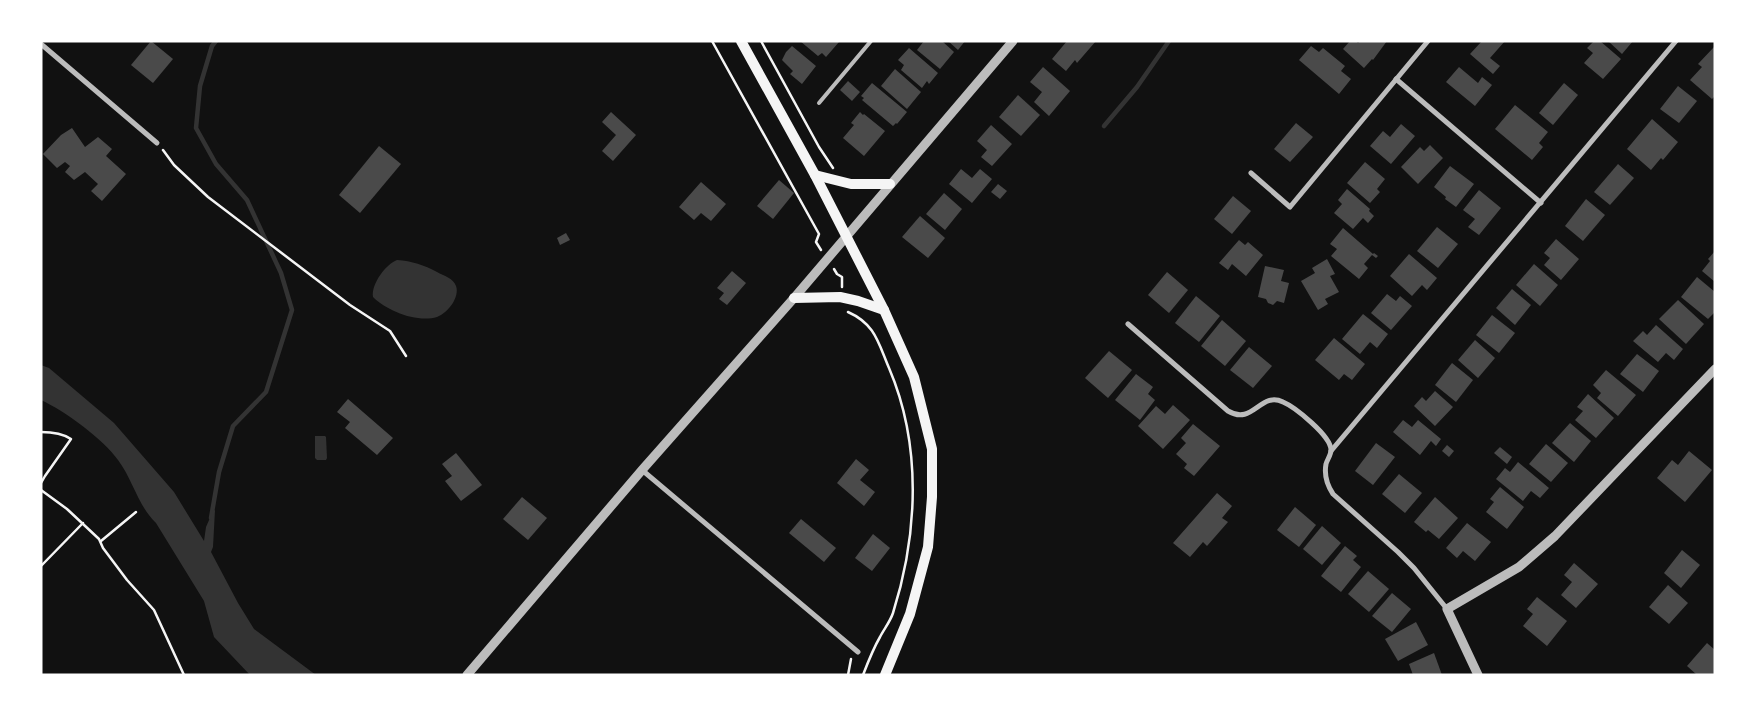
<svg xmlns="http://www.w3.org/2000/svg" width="1756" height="716" viewBox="0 0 1756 716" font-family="Bitter,serif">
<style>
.water{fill:#333}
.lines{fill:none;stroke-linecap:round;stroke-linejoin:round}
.stream{stroke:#333;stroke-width:4.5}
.building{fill:#4a4a4a}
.path{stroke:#f5f5f5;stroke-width:2.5}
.service{stroke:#bcbcbc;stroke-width:4}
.minor{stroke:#bcbcbc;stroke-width:5}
.tertiary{stroke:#bcbcbc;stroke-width:9}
.secondary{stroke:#f5f5f5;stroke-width:10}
</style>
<rect width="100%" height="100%" fill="#111"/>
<g class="water">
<path d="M397 260C412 261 424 265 437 272 444 276 453 278 456 286 460 297 448 313 437 317 417 323 387 311 373 297 371 284 386 264 397 260Z"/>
<path d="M41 365 49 368 114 423 174 492 204 541 206 527 213 511 215 510 213 547 211 552 238 603 254 629 316 675H250L214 637 204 601 156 523C138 506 133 480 118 460 103 439 65 411 41 400Z"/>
<polygon points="315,436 325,436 326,437 327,458 326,460 317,460 315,458"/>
</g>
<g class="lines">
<g class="stream">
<polyline points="1104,126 1137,87 1169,41"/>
<polyline points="211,518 219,472 233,426 266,392 292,310 281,273 247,200 216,164 196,128 200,86 212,46 216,41"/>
</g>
</g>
<g class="building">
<polygon points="151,41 173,59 153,83 131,65"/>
<polygon points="800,41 837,41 839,42 826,57 822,53 818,56"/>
<polygon points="924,41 942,41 954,52 940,69 917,50"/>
<polygon points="948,41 965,41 958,50"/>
<polygon points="1067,41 1096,41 1077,63 1075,60 1066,71 1052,59"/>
<polygon points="1350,41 1356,41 1358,43 1360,41 1387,41 1373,60 1372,59 1364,68 1343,49"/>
<polygon points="1482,41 1505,41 1490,58 1500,66 1493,74 1470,54"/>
<polygon points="1594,41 1600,41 1621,59 1603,79 1584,63 1593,53 1587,48"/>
<polygon points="1608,41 1633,41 1622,54"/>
<polygon points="792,46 816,66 802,84 790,74 793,71 782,60 786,52"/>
<polygon points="1311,46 1319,52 1323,48 1345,66 1341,71 1351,79 1339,94 1299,60"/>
<polygon points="1714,47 1715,96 1712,99 1690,80 1702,67 1698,64"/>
<polygon points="909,48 938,73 929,84 927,81 922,88 901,70 904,65 898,60"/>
<polygon points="1043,67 1070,91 1049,116 1034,102 1042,92 1030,82"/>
<polygon points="1459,67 1478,83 1482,77 1492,85 1475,106 1446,82"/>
<polygon points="895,69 921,92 907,109 881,86"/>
<polygon points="848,81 860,92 852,101 840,90"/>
<polygon points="872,83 907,112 897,124 896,123 893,126 862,100 864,98 861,96"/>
<polygon points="1564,83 1578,95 1553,125 1539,113"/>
<polygon points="1678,86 1697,101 1679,123 1660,109"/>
<polygon points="1018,95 1040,115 1021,136 999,117"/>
<polygon points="1515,105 1548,132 1539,143 1543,147 1532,160 1495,129"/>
<polygon points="611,112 636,135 613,161 602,151 616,135 602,122"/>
<polygon points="860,112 863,115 864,114 885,131 864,156 843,138 854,125 851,123"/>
<polygon points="1652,119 1678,142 1663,160 1661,158 1651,170 1627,149"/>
<polygon points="1296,123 1313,137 1290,162 1274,149"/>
<polygon points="1401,124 1415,136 1391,164 1370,146 1383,131 1390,137"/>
<polygon points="991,125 1012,144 992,166 981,157 987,150 977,141"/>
<polygon points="72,128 85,147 98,137 112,149 106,156 126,174 102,201 91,191 98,184 85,172 74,180 65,172 70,166 65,162 57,168 43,154 61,135"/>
<polygon points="1430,145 1443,158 1418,184 1401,167 1420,147 1424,151"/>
<polygon points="379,146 401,164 360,213 339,195"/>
<polygon points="1365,162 1385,179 1377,189 1380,192 1370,203 1347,183"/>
<polygon points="1618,164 1634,178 1610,205 1594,192"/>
<polygon points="1450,166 1474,184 1456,207 1445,199 1446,197 1434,187"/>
<polygon points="961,169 972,178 980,169 992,179 972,203 949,184"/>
<polygon points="779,180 794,193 773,219 757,206"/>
<polygon points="701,182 726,204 711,221 701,213 694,220 679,207"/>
<polygon points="998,184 1007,191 1000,199 991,192"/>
<polygon points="1347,189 1370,209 1369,211 1374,216 1368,223 1363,218 1353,229 1334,213 1342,204 1338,200"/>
<polygon points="1479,190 1501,208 1479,235 1468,227 1475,219 1463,210"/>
<polygon points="944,193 962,209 945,230 926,214"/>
<polygon points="1233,196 1251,211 1232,234 1214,219"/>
<polygon points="1586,199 1605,215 1583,241 1565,226"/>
<polygon points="920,216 945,238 928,258 902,237"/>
<polygon points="1437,227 1458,244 1438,268 1417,251"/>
<polygon points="1343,228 1373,254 1374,253 1378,256 1376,258 1372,255 1364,264 1368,268 1359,279 1331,256 1337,249 1330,244"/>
<polygon points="566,233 570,240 560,245 557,238"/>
<polygon points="1556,239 1579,259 1561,280 1544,265 1550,258 1544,253"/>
<polygon points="1239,240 1245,245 1248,242 1263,255 1246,276 1232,264 1228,270 1219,263"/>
<polygon points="1715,251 1715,282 1702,271 1710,261 1708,259"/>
<polygon points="1409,254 1437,278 1427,290 1422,285 1412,296 1390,276"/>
<polygon points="1327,259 1335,274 1330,276 1339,292 1325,299 1328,304 1318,310 1301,281 1315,273 1312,268"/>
<polygon points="1534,264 1558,285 1540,306 1516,285"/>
<polygon points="1265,266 1284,270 1281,281 1289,283 1284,303 1277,301 1273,305 1268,303 1266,299 1258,297"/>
<polygon points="732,271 746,283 727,305 719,299 724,293 717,288"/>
<polygon points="1167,272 1188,290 1169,313 1148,295"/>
<polygon points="1697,277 1715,292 1715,312 1708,319 1681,297"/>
<polygon points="1512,289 1531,305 1515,325 1496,308"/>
<polygon points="1387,294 1396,301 1400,296 1412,306 1391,330 1371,313"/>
<polygon points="1196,296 1220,316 1199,342 1175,323"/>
<polygon points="1678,300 1704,324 1686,344 1659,319"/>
<polygon points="1363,314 1388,334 1377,348 1370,342 1360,354 1342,339"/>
<polygon points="1492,315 1515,333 1499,353 1476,335"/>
<polygon points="1222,320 1246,341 1225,366 1201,346"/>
<polygon points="1656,325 1683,349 1674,360 1666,353 1658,362 1633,341 1643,331 1647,335"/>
<polygon points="1334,338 1365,364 1352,380 1344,374 1339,380 1315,360"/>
<polygon points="1475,340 1495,358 1478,378 1458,360"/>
<polygon points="1249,347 1272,366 1253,388 1230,370"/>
<polygon points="1109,351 1132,370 1108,398 1085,378"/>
<polygon points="1637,354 1659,371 1643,392 1620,374"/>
<polygon points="1452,363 1473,380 1456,402 1435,385"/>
<polygon points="1606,370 1636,395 1618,416 1597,398 1601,393 1593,385"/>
<polygon points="1136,374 1153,387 1148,394 1155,400 1140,420 1115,400"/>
<polygon points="1435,391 1453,407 1435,426 1414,406 1422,397 1426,401"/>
<polygon points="1588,394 1614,418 1596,438 1575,420 1583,411 1577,407"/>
<polygon points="348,399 393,438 377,455 345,428 350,422 337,412"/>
<polygon points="1173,405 1190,420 1163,449 1138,426 1156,406 1165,414"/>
<polygon points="1403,420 1412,427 1418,420 1441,439 1436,446 1431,441 1420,455 1393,432"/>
<polygon points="1570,423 1591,441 1574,462 1552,443"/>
<polygon points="1193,424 1220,446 1194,476 1184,468 1187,464 1176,454 1186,443 1181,438"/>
<polygon points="1376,443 1395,457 1373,485 1355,471"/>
<polygon points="1546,444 1568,463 1551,482 1529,464"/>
<polygon points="1447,445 1454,451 1449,457 1442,451"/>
<polygon points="1500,447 1512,457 1507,464 1494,453"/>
<polygon points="1689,451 1712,470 1685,502 1657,478 1672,460 1678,465"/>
<polygon points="456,453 482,485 461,501 445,481 452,476 442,464"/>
<polygon points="856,459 869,470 860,480 875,492 864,506 837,483"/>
<polygon points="1518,462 1549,488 1540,498 1531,491 1523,501 1496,479 1505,468 1510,472"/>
<polygon points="1399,474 1422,493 1405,513 1382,494"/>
<polygon points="1500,487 1524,507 1507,529 1486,512 1494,502 1490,499"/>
<polygon points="1217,493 1232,506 1222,518 1228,522 1207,546 1203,542 1190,557 1173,543"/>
<polygon points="522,497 547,518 528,540 503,519"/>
<polygon points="1435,497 1458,518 1439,539 1428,530 1426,532 1414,522"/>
<polygon points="1295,507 1316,525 1299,547 1277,530"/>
<polygon points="801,519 836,548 824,562 789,533"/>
<polygon points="1467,523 1491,542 1475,561 1463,551 1457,558 1446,548"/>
<polygon points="1322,526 1341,543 1322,565 1303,549"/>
<polygon points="873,534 890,548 872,571 855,558"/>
<polygon points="1345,546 1357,556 1353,560 1361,567 1341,592 1321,576"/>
<polygon points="1682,550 1700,565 1681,588 1664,573"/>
<polygon points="1574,563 1598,584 1576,608 1561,595 1572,582 1564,575"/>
<polygon points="1368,571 1389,589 1369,612 1348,594"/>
<polygon points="1668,585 1688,603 1669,624 1649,607"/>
<polygon points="1392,593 1411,609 1392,632 1372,616"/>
<polygon points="1537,597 1567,621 1547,646 1523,626 1533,614 1527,609"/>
<polygon points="1416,622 1428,645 1398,661 1385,639"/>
<polygon points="1707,643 1715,650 1715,675 1697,675 1687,666"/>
<polygon points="1434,653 1442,675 1413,675 1409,664"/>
</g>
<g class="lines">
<g class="path">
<polyline points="712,41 814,225 819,234 816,242 821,250"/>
<polyline points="761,41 819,147 833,168"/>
<polyline points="163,150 174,165 208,197 350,305 390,331 406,356"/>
<polyline points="834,269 837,274 842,277 842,287"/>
<path d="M848 312C875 324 878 342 889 368 922 445 918 534 893 613 890 622 884 629 880 637 873 649 868 662 863 675"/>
<path d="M41 432C52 432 62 433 71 439L45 476 41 483"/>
<polyline points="41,490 67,509 99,539 103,548 127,580 154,610 184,675"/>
<polyline points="101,541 136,512"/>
<polyline points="41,566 83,523"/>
<polyline points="848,675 851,659"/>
</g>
<polyline class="service" points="819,103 871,41"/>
<g class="minor">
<polyline points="41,44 157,143"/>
<polyline points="1396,79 1541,203"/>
<polyline points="1251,173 1290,207 1428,41"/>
<path d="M1128 324 1228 411C1253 426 1260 391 1283 402 1295 407 1331 436 1331 450 1331 455 1327 460 1326 464 1324 475 1327 485 1333 494L1398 552 1414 568 1447 609"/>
<polyline points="1331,451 1676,41"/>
<polyline points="642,470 858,652"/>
</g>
<g class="tertiary">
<polyline points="467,675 642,470 794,298 1013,41"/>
<polyline points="1478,675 1447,609 1519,567 1555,536 1715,369"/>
</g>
<g class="secondary">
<polyline points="741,41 815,175 884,310 914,377 932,449 932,497 928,547 910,614 885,675"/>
<polyline points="815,175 851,184 890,184"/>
<polyline points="794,298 840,297 858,301 884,310"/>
</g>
</g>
<rect width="1756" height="716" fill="none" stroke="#ffffff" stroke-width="85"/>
</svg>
